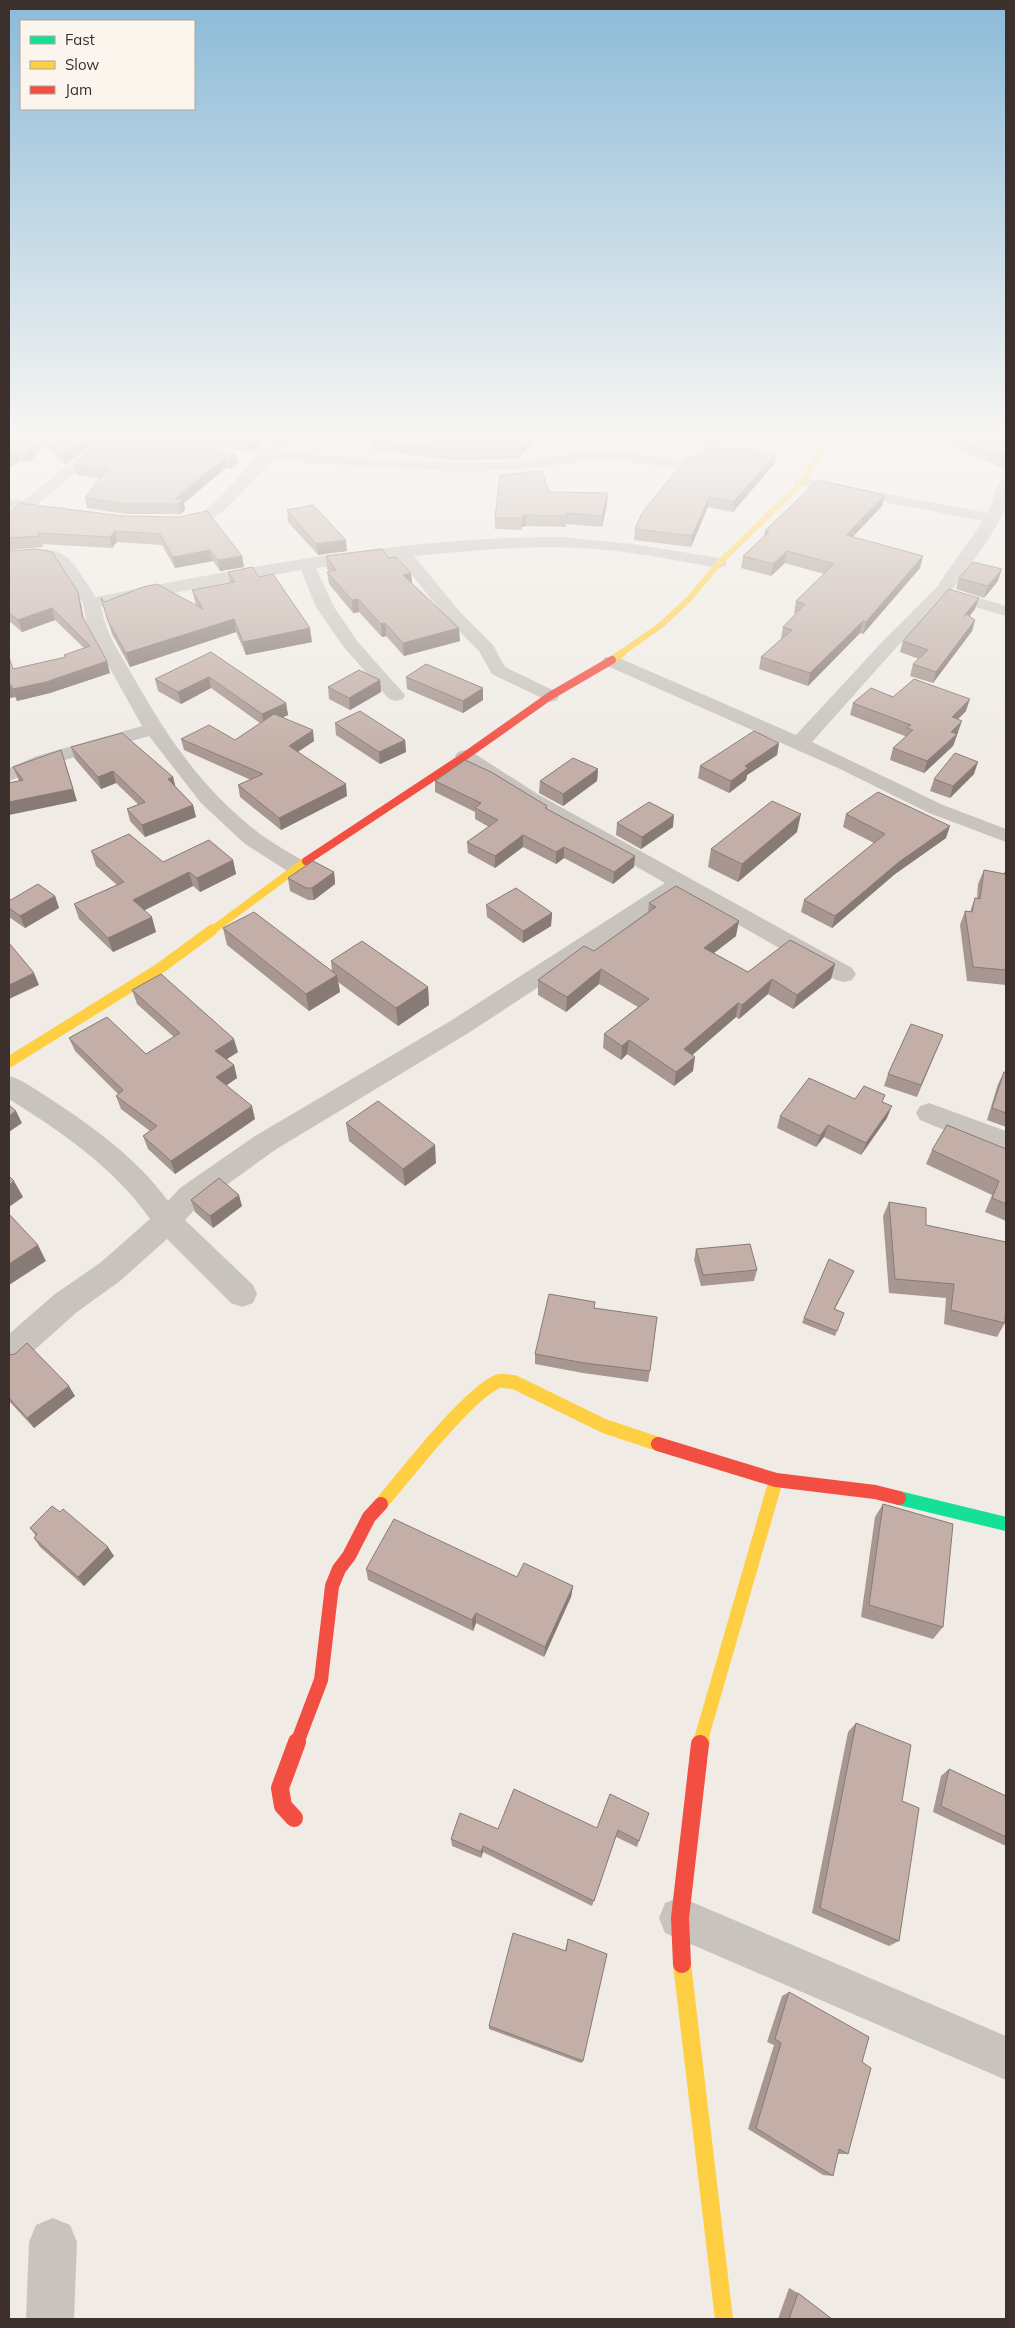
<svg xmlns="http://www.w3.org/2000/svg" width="1015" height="2328" viewBox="0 0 1015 2328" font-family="Mulish,sans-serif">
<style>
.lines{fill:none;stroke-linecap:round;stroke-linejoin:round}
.street{fill:#c9c3be;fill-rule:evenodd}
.fast{stroke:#16e098;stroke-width:14}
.slow-far4{stroke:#ffcf43;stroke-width:6}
.slow-far3{stroke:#ffcf43;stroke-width:8}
.slow-far2{stroke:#ffcf43;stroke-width:11}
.slow-far1{stroke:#ffcf43;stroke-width:14}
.slow{stroke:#ffcf43;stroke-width:18}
.jam-far2{stroke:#f24e42;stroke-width:8}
.jam-far1{stroke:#f24e42;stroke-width:14}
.jam{stroke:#f24e42;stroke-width:18}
.wall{fill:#a89690}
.shaded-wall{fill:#887a75}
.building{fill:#c3afa7;stroke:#887a75}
</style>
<rect width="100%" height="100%" fill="#f0ebe5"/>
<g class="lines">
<g class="street">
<polygon points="102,438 117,438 32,509 9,509 9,499 23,501"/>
<path d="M283 438 290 442 281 452 388 460 477 463 519 461 600 450 680 459 694 455 715 438H730L704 462 680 468 600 458 519 470 448 471 273 460C245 486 215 537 169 525L167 522 169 519C181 516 193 517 203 511 227 497 261 443 283 438Z"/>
<path d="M1006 477C1007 485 1007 495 1006 504 1003 523 965 572 952 590L1006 606V616L945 598 895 649 812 742 943 805 1006 829V842L929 813 838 768 605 665 602 661 605 657H617L796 735 883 641 936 588 983 521 802 486 797 485 795 482 797 479 802 478 988 513 999 481Z"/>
<path d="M562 537 633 544 719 558 725 560 727 563 725 566 719 568C673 560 626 550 579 548 524 545 469 551 414 556L461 613 493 645 505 667 557 692 559 696 557 700 550 702 492 674 479 651 449 621 398 558 316 568 334 607 358 642 405 695 403 699 396 701 389 699 343 646 316 607 301 570 101 606C106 635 120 653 134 678 169 740 203 790 260 834 274 844 290 853 305 862L308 867 305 872 297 874 289 872 245 844 201 803 149 736 51 764 9 781V768L37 756 142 726 87 627 83 603 56 562 49 559 39 558 9 561V551C68 545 64 550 96 597 250 566 405 537 562 537Z"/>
<path d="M465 750 472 752 539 795 852 968 856 974 852 980 844 982 836 980 682 893 470 1032 275 1150 200 1204 185 1220 253 1285 257 1294 253 1303 242 1307 231 1303 167 1239 120 1281 77 1312 20 1363 9 1366V1334L55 1294 100 1263 150 1219C114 1167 61 1132 9 1099V1076C23 1080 36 1090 49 1098 93 1127 137 1158 168 1201L180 1188 255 1136 452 1020 665 883 525 803 458 760 455 756 458 752Z"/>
<polygon points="929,1103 1006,1131 1006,1151 971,1141 920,1120 916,1113 920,1106"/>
<polygon points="680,1897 1006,2036 1006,2080 665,1933 659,1918 665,1903"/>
<polygon points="53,2218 70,2225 77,2242 74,2319 26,2319 29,2242 36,2225"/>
</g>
<polyline class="fast" points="899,1498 1006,1524"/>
<polyline class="slow-far4" points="620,654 661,625 689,599 719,563 802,482 829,438"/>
<g class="slow-far3">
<polyline points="612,660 622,653"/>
<polyline points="210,932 306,861"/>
</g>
<polyline class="slow-far2" points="9,1062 159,969 212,930"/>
<g class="slow-far1">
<path d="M381 1504C403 1478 470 1391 499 1381 503 1380 509 1382 514 1382L604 1426 658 1444"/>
<polyline points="700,1743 776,1480"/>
</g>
<g class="slow">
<polyline points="700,1744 701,1742"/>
<polyline points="682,1964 724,2319"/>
</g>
<polyline class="jam-far2" points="306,861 465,756 550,696 612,660"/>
<g class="jam-far1">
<polyline points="658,1444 776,1480 875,1492 899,1498"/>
<polyline points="297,1743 321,1680 332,1586 339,1569 349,1556 369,1517 381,1504"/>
</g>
<g class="jam">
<polyline points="294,1818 283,1806 280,1788 297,1742"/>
<polyline points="682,1964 680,1918 700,1744"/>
</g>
</g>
<g class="wall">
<polygon points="9,438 100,438 65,465 45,446 29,462 19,461 9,468"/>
<polygon points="153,438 271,438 269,440 265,439 251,452"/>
<polygon points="535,438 519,459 451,460 372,450 371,440"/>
<polygon points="680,438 698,438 693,441"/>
<polygon points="953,438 984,438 1003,452 1006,452 1006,469 950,446"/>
<polygon points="991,438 1006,438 1006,449"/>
<polygon points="236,453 238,463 231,469 226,468 184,503 185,510 181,514 126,514 87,508 85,498 100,479 77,475 74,465"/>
<polygon points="776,454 774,464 733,512 708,507 691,547 634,540 635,529"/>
<polygon points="549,492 607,504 602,527 566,524 566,527 526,526 522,527 522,530 495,529 495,518"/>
<polygon points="882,506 853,537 923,556 920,568 863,634 860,633 808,686 759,669 761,657 781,639 783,627 796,614 794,613 796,601 824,574 785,563 771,576 741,568 743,556 764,536 765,531"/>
<polygon points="287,510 347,551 318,555 288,522"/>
<polygon points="9,514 123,516 242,556 244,567 220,571 213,561 175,568 162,545 117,542 112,548 42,544 43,547 9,550"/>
<polygon points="9,551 81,604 84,620 110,673 50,693 17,701 15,697 9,698 13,669 65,657 64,655 84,648 55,620 22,632 9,621"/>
<polygon points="326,556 389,558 411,573 412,584 460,641 404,656 386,636 382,637 359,612 353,613 329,584 327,572 329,571 327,569"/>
<polygon points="228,572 312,642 246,655 236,632 130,667 112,634 101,598 105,602 196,605 192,590 230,583"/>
<polygon points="959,578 998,581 984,598 956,589"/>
<polygon points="975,609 969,616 975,620 972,631 933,683 910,676 913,664 919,659 900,652 903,641"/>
<polygon points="211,652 286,703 288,715 283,717 314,741 298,752 347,796 281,830 240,797 238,785 251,780 184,750 181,739 235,740 260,723 211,688 181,704 158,691 155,679"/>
<polygon points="406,677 483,688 483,700 463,713 407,689"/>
<polygon points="380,680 381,692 350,710 329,699 328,687"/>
<polygon points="893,697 966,711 958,719 958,733 957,735 953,746 924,773 890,760 893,748 905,738 905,736 850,715 853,703"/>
<polygon points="335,723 405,740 406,752 380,764 336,735"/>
<polygon points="779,743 777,755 747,775 746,780 729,793 698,778 700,766"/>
<polygon points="71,747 173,777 175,786 193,805 196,817 145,837 130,821 127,809 138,804 116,783 101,789 75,759"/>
<polygon points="13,767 77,801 19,781"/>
<polygon points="598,769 597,781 563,806 539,793 540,781"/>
<polygon points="974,774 950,798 930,791 934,779"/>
<polygon points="435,781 547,806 547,809 634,867 613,884 564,858 556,864 523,847 495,868 468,853 467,842 489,827 475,819 475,812 435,792"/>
<polygon points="846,814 946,838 895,874 832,928 801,912 804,900 874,843 843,827"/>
<polygon points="617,823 673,827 641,849 616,835"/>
<polygon points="797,832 738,882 708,867 711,849"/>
<polygon points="91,851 163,862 233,860 236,874 200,892 193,886 144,910 156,932 113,952 79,919 74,904 117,885 96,866"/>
<polygon points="984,870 1004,874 1005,872 1006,872 1006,985 967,981 960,925 965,911 970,912 975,898 977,898 978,884"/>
<polygon points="334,872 335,884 314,900 308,900 290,891 288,878"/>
<polygon points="55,896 59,908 25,928 9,917 9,901"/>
<polygon points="649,903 736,936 714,953 748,972 835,964 831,979 793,1009 768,994 739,1019 736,1017 692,1055 693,1071 674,1086 627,1054 621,1060 603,1048 604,1034 638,1007 599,984 566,1012 538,995 538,980 594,951 648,912"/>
<polygon points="486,905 552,913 551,926 523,943 487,917"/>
<polygon points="223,928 332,972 331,961 428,987 429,1005 398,1026 338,982 340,992 309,1011 227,945"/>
<polygon points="132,990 238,1052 227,1059 234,1065 237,1078 226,1086 255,1119 175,1174 148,1149 143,1136 150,1131 121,1109 116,1096 118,1094 75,1051 69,1038 146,1054 174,1037 137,1004"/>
<polygon points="943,1035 917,1097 884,1086 888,1074"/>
<polygon points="1004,1072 1006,1072 1006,1127 987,1120 998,1084"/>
<polygon points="855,1099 882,1102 887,1118 861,1155 824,1137 816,1147 777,1128 780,1116"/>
<polygon points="346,1123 436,1163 405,1186 349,1141"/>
<polygon points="1006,1149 1006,1221 985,1212 992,1195 926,1164 932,1150"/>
<polygon points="191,1200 242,1206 213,1228 195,1212"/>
<polygon points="889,1202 926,1225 1005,1323 997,1337 944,1324 946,1298 889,1293 883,1216"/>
<polygon points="696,1249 757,1270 754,1281 701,1286 694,1260"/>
<polygon points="854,1271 835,1309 844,1313 835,1336 802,1323 804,1318"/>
<polygon points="595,1308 650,1371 648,1382 583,1373 535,1364 535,1354"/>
<polygon points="15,1354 75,1396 34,1428 9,1401 9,1355"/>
<polygon points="883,1504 943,1627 933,1639 861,1617 875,1517"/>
<polygon points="60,1512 114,1556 84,1586 40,1547 34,1538 36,1536 30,1528"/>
<polygon points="366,1569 517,1577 573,1586 571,1597 544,1657 476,1623 473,1631 368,1580"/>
<polygon points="856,1723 902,1801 899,1941 889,1946 812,1913 848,1732"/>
<polygon points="949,1769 1006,1796 1006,1846 933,1812 941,1776"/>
<polygon points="610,1794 639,1841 637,1847 616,1837 592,1906 483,1852 481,1858 452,1846 451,1839 498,1829 597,1828"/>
<polygon points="568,1939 583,2061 581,2063 489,2029 489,2026 565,1951"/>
<polygon points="789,1992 862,2062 848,2154 838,2154 833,2176 823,2175 748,2129 774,2045 767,2042 782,1996"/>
<polygon points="789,2288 798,2293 832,2319 778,2319"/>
</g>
<g class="shaded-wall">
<polygon points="40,438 43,438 45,446 29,462 26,451"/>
<polygon points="85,438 100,438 65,465 62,455"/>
<polygon points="254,438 265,438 265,439 251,452 249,442"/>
<polygon points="527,438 535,438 519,459 519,449"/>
<polygon points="16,450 19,461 9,468 9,456"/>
<polygon points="236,453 238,463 231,469 229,459"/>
<polygon points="776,454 774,464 733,512 734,501"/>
<polygon points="225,458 226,468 184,503 185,510 181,514 179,504 175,499"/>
<polygon points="608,493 607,504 602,527 602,516"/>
<polygon points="885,495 882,506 843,547 846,535"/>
<polygon points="709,497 708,507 691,547 692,536"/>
<polygon points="526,515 526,526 522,527 522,530 522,516"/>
<polygon points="115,531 117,542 112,548 110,537"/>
<polygon points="346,540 347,551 318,555 316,544"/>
<polygon points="210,550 213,561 175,568 173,557"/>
<polygon points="787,551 785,563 771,576 773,564"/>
<polygon points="242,556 244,567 220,571 218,560"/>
<polygon points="923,556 920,568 863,634 866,622"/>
<polygon points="1002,569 998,581 984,598 988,586"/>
<polygon points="411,573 412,586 403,575"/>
<polygon points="78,592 81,604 85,628 82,616"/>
<polygon points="979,598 975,609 960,628 963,617"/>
<polygon points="358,599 359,612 353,613 352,600"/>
<polygon points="52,608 55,620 22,632 18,620"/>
<polygon points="234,619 236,632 130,667 126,653"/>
<polygon points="975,620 972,631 933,683 936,672"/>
<polygon points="863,621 860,633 808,686 810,673"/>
<polygon points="385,623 386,636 382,637 381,624"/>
<polygon points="310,628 312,642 246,655 243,642"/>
<polygon points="459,628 460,641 404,656 403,643"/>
<polygon points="107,661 110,673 50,693 17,701 13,689"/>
<polygon points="209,677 211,688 181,704 178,692"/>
<polygon points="380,680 381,692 350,710 349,698"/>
<polygon points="9,685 11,685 15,697 9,698"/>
<polygon points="483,688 483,700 463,713 463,701"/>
<polygon points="970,699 966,711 948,729 952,717"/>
<polygon points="286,703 288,715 264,726 262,714"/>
<polygon points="962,721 953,746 924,773 927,761 951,732"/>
<polygon points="313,730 314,741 290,757 289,746"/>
<polygon points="405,740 406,752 380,764 379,752"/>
<polygon points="779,743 777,755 747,775 746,780 729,793 731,781 745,766"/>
<polygon points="65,762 77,801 9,815 9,802"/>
<polygon points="978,762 974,774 950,798 953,786"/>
<polygon points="598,769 597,781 563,806 563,794"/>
<polygon points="113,771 116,783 101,789 98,777"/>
<polygon points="173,777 176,789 168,779"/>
<polygon points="346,784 347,796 281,830 279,818"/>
<polygon points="193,805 196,817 145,837 142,825"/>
<polygon points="801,814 797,832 738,882 742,864"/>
<polygon points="674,815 673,827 641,849 642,837"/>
<polygon points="950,826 946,838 895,874 832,928 835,916 899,862"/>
<polygon points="523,835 523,847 495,868 495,856"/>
<polygon points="564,847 564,858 556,864 556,852"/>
<polygon points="635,856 634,867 613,884 614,872"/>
<polygon points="233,860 236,874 200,892 197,878"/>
<polygon points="189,872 193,886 137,914 133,900"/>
<polygon points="334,872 335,884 314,900 312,888"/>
<polygon points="55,896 59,908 25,928 20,916"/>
<polygon points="552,913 551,926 523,943 523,931"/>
<polygon points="152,917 156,932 113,952 108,938"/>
<polygon points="739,921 736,936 702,962 704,948"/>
<polygon points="835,964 831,979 793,1009 797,995"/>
<polygon points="601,969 599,984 566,1012 567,997"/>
<polygon points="34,973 39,985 9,999 9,985"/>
<polygon points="337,975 340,992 309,1011 306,994"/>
<polygon points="772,979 768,994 739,1019 742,1005"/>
<polygon points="428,987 429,1005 398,1026 396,1008"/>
<polygon points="738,1003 736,1017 682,1064 684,1049"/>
<polygon points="234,1039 238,1052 219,1064 215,1051"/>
<polygon points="629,1040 627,1054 621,1060 622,1046"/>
<polygon points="695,1057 693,1071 674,1086 676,1072"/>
<polygon points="234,1065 237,1078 219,1090 216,1077"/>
<polygon points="252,1106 255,1119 175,1174 171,1161"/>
<polygon points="892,1106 887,1118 861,1155 866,1143"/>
<polygon points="16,1111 22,1123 9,1132 9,1116"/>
<polygon points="828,1125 824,1137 816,1147 820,1136"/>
<polygon points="435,1145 436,1163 405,1186 403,1169"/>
<polygon points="14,1181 23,1197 9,1207 9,1185"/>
<polygon points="239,1195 242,1206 213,1228 210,1216"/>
<polygon points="38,1245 46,1261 9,1285 9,1264"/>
<polygon points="69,1386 75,1396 34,1428 27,1418"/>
<polygon points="108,1547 114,1556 84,1586 78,1577"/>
<polygon points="573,1586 571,1597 544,1657 545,1647"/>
<polygon points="476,1613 476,1623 473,1631 472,1620"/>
<polygon points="483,1846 483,1852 481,1858 481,1852"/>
</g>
<g class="building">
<polygon points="9,438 40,438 26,451 16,450 9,456"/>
<polygon points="44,438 85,438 62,455"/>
<polygon points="108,438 136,438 236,453 229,459 225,458 175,499 183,499 179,504 124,504 85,498 107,470 74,465"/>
<polygon points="222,438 254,438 249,442"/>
<polygon points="373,438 527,438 519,449 451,450 371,440"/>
<polygon points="956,438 984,438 1003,452 1006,452 1006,458"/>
<polygon points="746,449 776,454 734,501 709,497 692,536 635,529 642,513 686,458 706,454 709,450"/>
<polygon points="542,471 549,492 608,493 602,516 567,513 567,516 526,515 522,516 522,518 495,518 500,475"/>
<polygon points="818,480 885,495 846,535 923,556 866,622 863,621 810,673 761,657 792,630 783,627 805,604 796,601 834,564 787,551 773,564 743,556 769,532 765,531"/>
<polygon points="19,503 123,516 179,517 207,511 242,556 218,560 210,550 173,557 160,534 115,531 110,537 37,533 40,536 9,538 9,514"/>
<polygon points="313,505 346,540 316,544 287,510"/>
<polygon points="36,549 52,552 78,592 82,616 107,661 46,682 13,689 11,685 9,685 9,657 13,669 66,657 64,655 90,646 52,608 18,620 9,613 9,551"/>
<polygon points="382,549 389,558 396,557 411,573 403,575 459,628 403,643 385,623 381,624 358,599 352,600 327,572 336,570 326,556"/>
<polygon points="973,562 1002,569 988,586 959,578"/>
<polygon points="252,567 259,577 273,574 310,628 243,642 234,619 126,653 108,621 101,598 105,602 143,587 157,584 203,609 192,590 235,582 228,572"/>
<polygon points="949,589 979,598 963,617 966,614 975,620 936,672 913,664 928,650 903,641"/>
<polygon points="211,652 286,703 262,714 209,677 178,692 155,679"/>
<polygon points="426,664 483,688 463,701 406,677"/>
<polygon points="359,670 380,680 349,698 328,687"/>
<polygon points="914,679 970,699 952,717 962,721 951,732 957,734 927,761 893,748 913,730 907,728 911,725 853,703 871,688 893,697"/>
<polygon points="360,711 405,740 379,752 335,723"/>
<polygon points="274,714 313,730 289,746 346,784 279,818 238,785 263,774 181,739 209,725 235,740"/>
<polygon points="754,731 779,743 745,766 748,768 731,781 700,766"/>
<polygon points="122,733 173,777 168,779 193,805 142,825 127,809 145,802 113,771 98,777 71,747"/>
<polygon points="61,750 73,789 9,802 9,783 23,780 13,767"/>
<polygon points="955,753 978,762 953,786 934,779"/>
<polygon points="573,758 598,769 563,794 540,781"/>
<polygon points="465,760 491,772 547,806 545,808 635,856 614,872 564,847 556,852 523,835 495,856 467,842 498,820 475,808 481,803 435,781"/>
<polygon points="878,792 950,826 899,862 835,916 804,900 885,834 846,814"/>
<polygon points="772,801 801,814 742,864 711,849"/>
<polygon points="649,802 674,815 642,837 617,823"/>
<polygon points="129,834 163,862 209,840 233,860 197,878 189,872 133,900 152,917 108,938 74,904 124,882 91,851"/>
<polygon points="313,861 334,872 312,888 306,888 288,878"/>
<polygon points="984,870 1005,874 1005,872 1006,872 1006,970 973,967 965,911 972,912 975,898 980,899"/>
<polygon points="38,884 55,896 20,916 9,908 9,901"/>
<polygon points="676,886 739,921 704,948 748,972 790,940 835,964 797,995 772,979 742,1005 738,1003 684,1049 695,1057 676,1072 629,1040 622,1046 604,1034 649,999 601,969 567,997 538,980 584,946 594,951 656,907 649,903"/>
<polygon points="516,888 552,913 523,931 486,905"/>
<polygon points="254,912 337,975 306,994 223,928"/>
<polygon points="362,941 428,987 396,1008 331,961"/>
<polygon points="9,943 34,973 9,985"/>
<polygon points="161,974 234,1039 215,1051 234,1065 216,1077 252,1106 171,1161 143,1136 157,1126 116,1096 123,1090 69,1038 107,1017 146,1054 180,1033 132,990"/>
<polygon points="911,1024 943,1035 921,1085 888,1074"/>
<polygon points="1004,1072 1006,1072 1006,1113 992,1108"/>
<polygon points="809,1078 855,1099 864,1086 885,1095 882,1102 892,1106 866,1143 828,1125 820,1136 780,1116"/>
<polygon points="378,1101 435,1145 403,1169 346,1123"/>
<polygon points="9,1105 16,1111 9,1116"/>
<polygon points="947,1125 1006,1149 1006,1204 992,1198 999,1181 932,1150"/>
<polygon points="9,1176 14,1181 9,1185"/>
<polygon points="219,1178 239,1195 210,1216 191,1200"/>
<polygon points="889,1202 926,1208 926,1225 1006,1242 1006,1301 1005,1323 951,1310 954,1284 895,1279"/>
<polygon points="9,1214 38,1245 9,1264"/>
<polygon points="750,1244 757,1270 703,1275 696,1249"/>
<polygon points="829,1259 854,1271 834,1309 844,1313 837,1331 804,1318"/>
<polygon points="549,1294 595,1302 594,1308 657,1317 650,1371 584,1363 535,1354"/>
<polygon points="27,1343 69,1386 27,1418 9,1398 9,1355 15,1354"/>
<polygon points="883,1504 953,1524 943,1627 869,1605"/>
<polygon points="52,1506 60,1512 63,1509 108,1547 78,1577 34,1538 37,1534 30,1528"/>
<polygon points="394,1519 517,1577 524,1563 573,1586 545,1647 476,1613 472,1620 366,1569"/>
<polygon points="856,1723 911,1745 902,1801 919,1808 899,1941 820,1908"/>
<polygon points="949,1769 1006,1796 1006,1837 941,1806"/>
<polygon points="514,1789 597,1828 610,1794 649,1813 639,1841 618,1830 594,1901 483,1846 481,1852 451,1839 460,1813 498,1829"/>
<polygon points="513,1933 566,1951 568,1939 607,1954 583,2061 489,2026"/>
<polygon points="789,1992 869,2037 862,2062 871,2068 848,2154 839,2149 833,2176 756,2128 781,2043 775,2039"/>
<polygon points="798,2293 832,2319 789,2319"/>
</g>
<linearGradient id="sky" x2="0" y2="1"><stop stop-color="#8bbad8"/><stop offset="0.57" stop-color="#f8f6f3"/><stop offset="1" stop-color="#f8f6f3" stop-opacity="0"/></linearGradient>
<rect width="1015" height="764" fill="url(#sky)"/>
<rect width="1015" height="2328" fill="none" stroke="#3b302b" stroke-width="20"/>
<rect x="20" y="20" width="175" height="90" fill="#fbf5ee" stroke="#aea6a0"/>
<rect x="30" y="36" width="25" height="8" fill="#16e098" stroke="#aea6a0"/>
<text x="65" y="45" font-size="15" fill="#3b302b">Fast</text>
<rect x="30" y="61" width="25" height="8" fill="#ffcf43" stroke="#aea6a0"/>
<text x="65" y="70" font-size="15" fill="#3b302b">Slow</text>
<rect x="30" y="86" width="25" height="8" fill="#f24e42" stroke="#aea6a0"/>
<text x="65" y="95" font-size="15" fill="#3b302b">Jam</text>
</svg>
